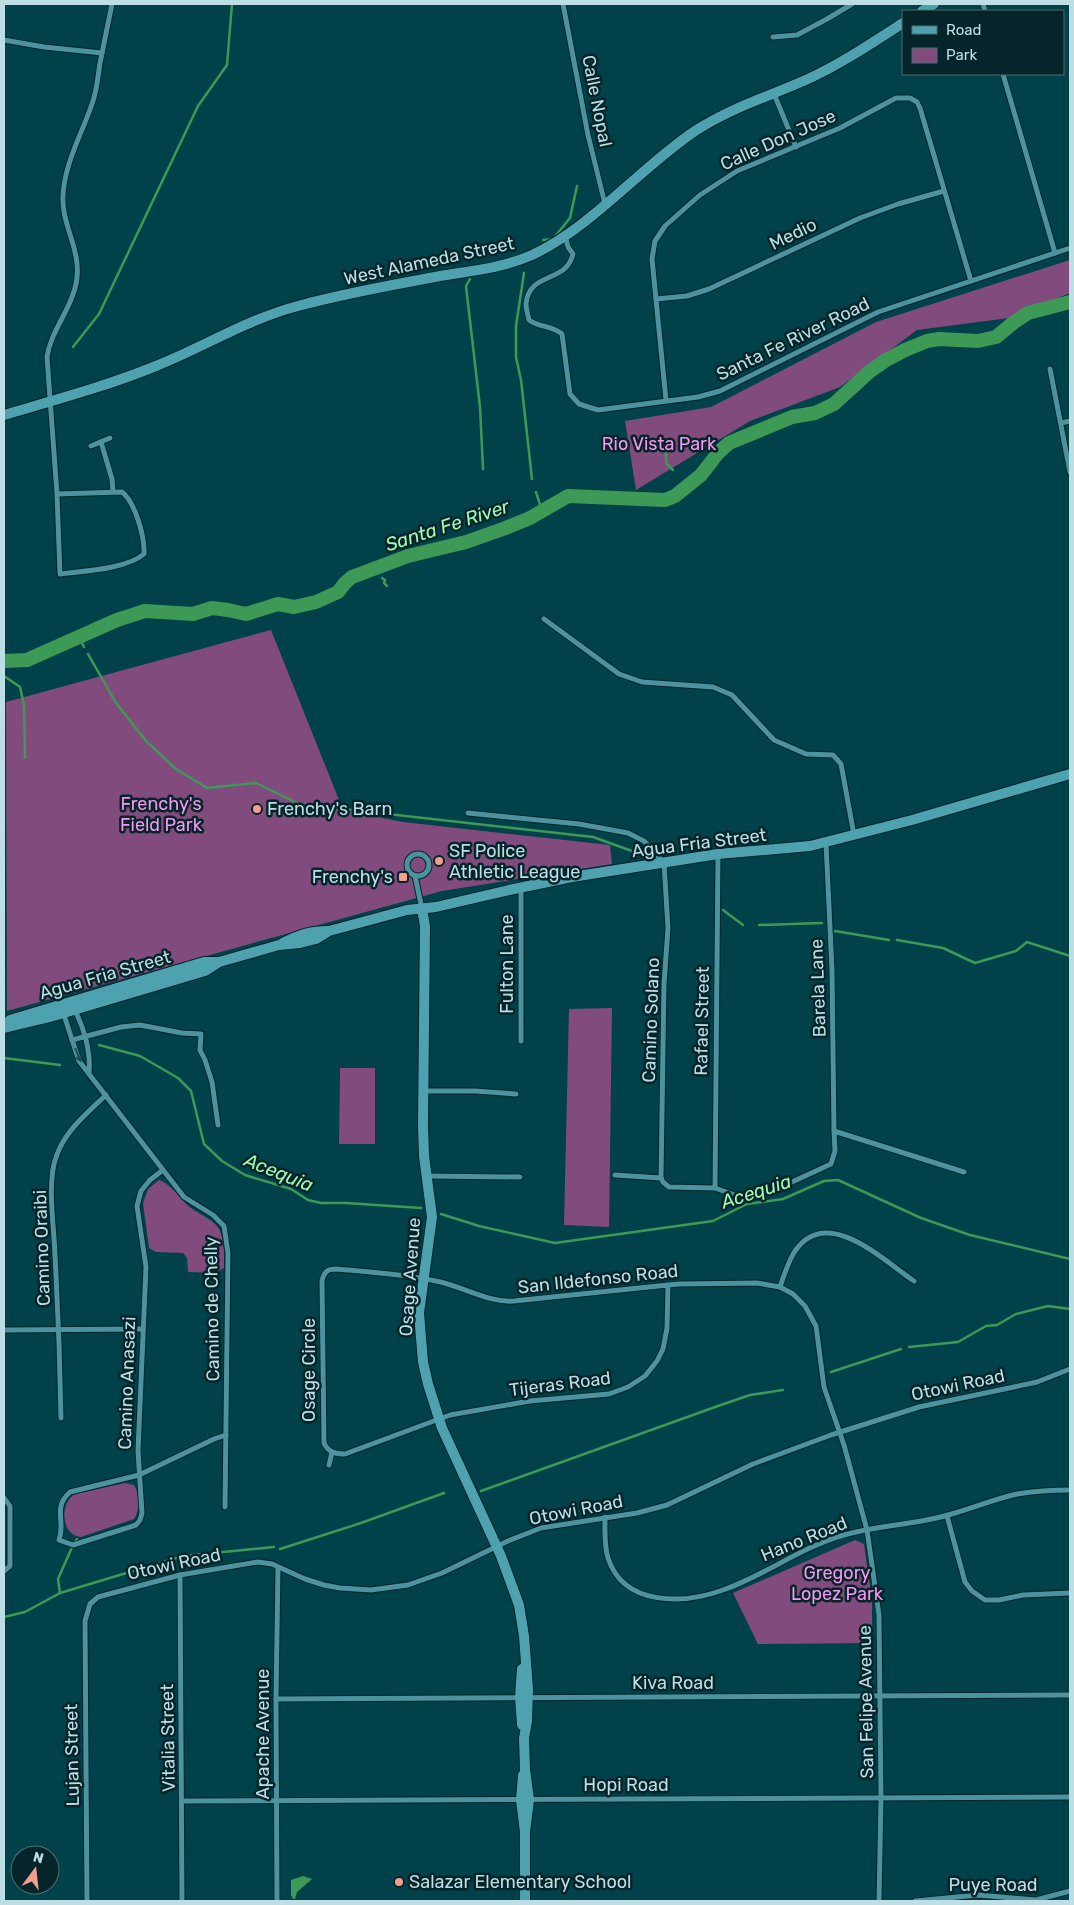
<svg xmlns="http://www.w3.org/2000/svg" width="1074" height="1905" viewBox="0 0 1074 1905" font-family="Rubik,sans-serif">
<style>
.green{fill:#814c7d}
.water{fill:#3d9956}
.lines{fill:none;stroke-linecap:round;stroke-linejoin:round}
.stream{stroke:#3d9956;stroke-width:2.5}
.river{stroke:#3d9956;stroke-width:14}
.street-casing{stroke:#00262b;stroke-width:7}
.secondary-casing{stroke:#00262b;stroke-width:12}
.street{stroke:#4c939f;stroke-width:5}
.secondary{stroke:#4ea2b0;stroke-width:10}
.oneway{fill:#1e4c53}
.poi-dot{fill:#f59d8e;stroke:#06252a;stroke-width:2}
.labels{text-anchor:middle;stroke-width:5;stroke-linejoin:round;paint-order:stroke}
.street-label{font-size:18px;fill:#bcdee4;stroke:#06252a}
.park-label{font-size:18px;fill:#f895f0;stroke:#06252a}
.poi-label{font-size:18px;fill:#bcdee4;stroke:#06252a;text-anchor:start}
.water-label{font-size:19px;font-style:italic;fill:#a0fab3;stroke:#06252a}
</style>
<rect width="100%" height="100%" fill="#014149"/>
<g class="green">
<polygon points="1070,260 1070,293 1009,318 917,330 840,387 750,421 636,490 625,421 711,407 876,322"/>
<polygon points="271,630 343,810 403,822 610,845 612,864 442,891 7,1011 6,702"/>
<polygon points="612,1008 609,1227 564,1225 569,1009"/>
<polygon points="340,1068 375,1068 375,1144 339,1144"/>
<path d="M159 1180C172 1184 180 1200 191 1208 200 1215 213 1219 219 1229 225 1240 224 1256 224 1268L215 1273 188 1272 187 1258 183 1253 156 1252 149 1248 143 1203 148 1189Z"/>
<path d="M125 1483 134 1485C140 1494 140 1511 134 1519L81 1537C61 1536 59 1503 75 1494Z"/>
<polygon points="855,1540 864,1544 872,1600 872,1643 758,1644 733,1593"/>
</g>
<polygon class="water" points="303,1876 312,1879 297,1892 295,1899 293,1899 291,1895 291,1880"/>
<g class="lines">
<g class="stream">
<polyline points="543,240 553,239 570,218 577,186"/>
<polyline points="524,273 516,326 516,357 521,380 532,479"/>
<polyline points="470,279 466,286 480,407 483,469"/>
<polyline points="73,347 99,314 198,106 227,65 232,4"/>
<polyline points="666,449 666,463 673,470"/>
<polyline points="536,492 542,511"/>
<polyline points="382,578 385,580 384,583 387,586"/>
<polyline points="79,637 84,647"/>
<polyline points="88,654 116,703 147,742 176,769 207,788 256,783 299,804 593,837 632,851"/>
<polyline points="4,676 20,687 24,705 25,758"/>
<polyline points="723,910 743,925"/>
<polyline points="759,925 822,923"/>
<polyline points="835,931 889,940"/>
<polyline points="897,940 943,948 975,963 1016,951 1027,942 1070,956"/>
<polyline points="99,1045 140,1056 178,1078 191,1091 204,1144 222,1161 245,1175 291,1189 308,1200 321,1203 346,1203 421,1208"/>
<polyline points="4,1058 60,1065"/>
<polyline points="441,1214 479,1226 555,1243 713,1221 747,1204 783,1199 824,1181 838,1180 921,1218 970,1235 1070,1259"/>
<polyline points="909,1347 958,1342 986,1326 997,1325 1016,1314 1048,1306 1070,1309"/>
<polyline points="831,1372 901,1349"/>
<polyline points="481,1491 718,1406 750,1395 783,1390"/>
<polyline points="280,1549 361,1523 444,1493"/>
<polyline points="60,1593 58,1579 73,1545 77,1539"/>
<polyline points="4,1617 25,1612 60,1593 183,1556 274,1547"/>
</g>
<polyline class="river" points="4,661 27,660 117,620 145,611 193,614 212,608 228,610 246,614 278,604 294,607 316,602 338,592 345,583 352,577 408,556 466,542 503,529 530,518 568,496 665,500 675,496 701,475 718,453 729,443 792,417 815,413 834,404 869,372 886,360 905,350 927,341 939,339 978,341 996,337 1013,323 1028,313 1070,302"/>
<g class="street-casing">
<g id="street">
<polyline points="563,4 588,135 605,204"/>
<polyline points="983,4 985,11"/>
<polyline points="773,37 797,35 827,19 852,4"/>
<polyline points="4,40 44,47 102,53"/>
<polyline points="1003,74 1055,253"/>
<polyline points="774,94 796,147"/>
<path d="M565 235 568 247 573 254C566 284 529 271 526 304 526 309 528 315 529 320 540 328 551 325 562 334L570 394 579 404 598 410 698 397 720 391 878 312 1070 248"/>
<polyline points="656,299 687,296 709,289 860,218 898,204 944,191"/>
<polyline points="1050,369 1070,472"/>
<polyline points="666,400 652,259 655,241 665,226 700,195 737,171 840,128 896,98 910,98 917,102 920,108 971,281"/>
<polyline points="1061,423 1070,421"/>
<polyline points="101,442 112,479 113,491"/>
<polyline points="91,446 110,438"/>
<path d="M57 494 122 492C135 502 145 537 144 554 127 569 83 571 60 574L57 494 47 357C51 330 71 310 76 284 83 251 61 226 63 195 65 161 83 132 93 101 97 89 98 76 100 63 104 43 108 24 112 4"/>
<polyline points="544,619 619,674 642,682 713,687 732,695 774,740 806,754 833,755 841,764 854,835"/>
<polyline points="468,813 579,824 628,833 644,841 664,863 668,928 664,984 661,1178"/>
<polyline points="826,843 832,970 834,1131"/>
<circle cx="418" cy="865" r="11"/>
<polyline points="415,876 422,909"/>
<polyline points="521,888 521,1041"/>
<path d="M74 1009C84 1027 91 1052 89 1073"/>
<polyline points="63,1012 79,1061 184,1197 213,1215 224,1226 228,1253 225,1507"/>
<polyline points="72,1040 121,1027 140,1025 182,1033 201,1034 200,1050 205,1060 212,1082 218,1125"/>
<polyline points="423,1091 475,1091 516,1094"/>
<path d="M163 1170 150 1180 141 1191 137 1206 146 1267 138 1451 142 1513 140 1520 136 1525 73 1545 59 1540C66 1521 52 1508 70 1492L139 1475 214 1439 226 1435"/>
<polyline points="615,1175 661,1178 663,1182 669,1187 715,1188 737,1196 752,1194 792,1182 831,1164 835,1151 834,1131 964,1172"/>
<polyline points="427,1176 520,1177"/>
<polyline points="715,1188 718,854"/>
<path d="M668 1285 667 1328 663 1349 657 1361 645 1376 628 1387 609 1394 530 1401 450 1415 345 1454C335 1454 328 1452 324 1443L322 1281C324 1272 327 1269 336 1269 369 1272 404 1274 436 1281 462 1286 488 1303 514 1301L668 1285 679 1284 757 1283 780 1287 793 1294 805 1306 816 1326 824 1387 844 1445 867 1530 879 1615 881 1798 879 1901"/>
<path d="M780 1287C784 1275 788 1262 795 1251 827 1204 884 1261 914 1281"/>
<polyline points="4,1330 143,1329"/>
<path d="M61 1418C60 1363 58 1309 55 1255 54 1226 48 1192 54 1164 61 1134 85 1115 106 1095"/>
<polyline points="329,1465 332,1452"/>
<polyline points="4,1498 10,1506 10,1566 4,1571"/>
<polyline points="947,1516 965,1582 972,1591 985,1600 999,1600 1023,1595 1070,1593"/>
<path d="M605 1517C605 1531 604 1545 608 1558 624 1607 684 1604 723 1590 764 1576 801 1547 844 1535 878 1525 914 1525 948 1515 971 1509 994 1499 1017 1494 1035 1491 1052 1490 1070 1490"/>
<polyline points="180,1575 182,1901"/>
<polyline points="276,1699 1070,1695"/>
<polyline points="183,1801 1070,1797"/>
<polyline points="87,1901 85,1621 90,1604 98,1597 180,1575 258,1562 272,1564 305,1579 324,1585 340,1588 371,1590 408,1585 442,1573 508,1541 541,1528 637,1513 667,1505 753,1464 831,1435 919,1407 1014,1387 1037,1382 1070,1369"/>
<polyline points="277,1901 276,1699 278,1567"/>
<polyline points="915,1901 978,1895 1036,1900 1070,1891"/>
</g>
</g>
<g class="secondary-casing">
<g id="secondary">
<polyline points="922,11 934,4"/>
<path d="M4 415C55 400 107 386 156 366 204 347 248 319 298 306 345 293 393 285 440 276 471 271 503 268 532 255 592 227 640 168 695 131 730 108 770 96 808 79 841 64 872 43 903 23"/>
<polyline points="422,909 425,926 423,1125 424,1156 432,1217 419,1313 423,1362 428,1384 442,1428 501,1556 519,1605 524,1636 528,1689 527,1721 524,1738 525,1769 529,1800 525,1832"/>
<path d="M283 943C298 935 310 931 328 931"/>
<polyline points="4,1027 10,1020 204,962 219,962"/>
<polyline points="4,1028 50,1017 205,971 219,962 279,945 300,943 316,939 329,931 407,910 436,907 509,890 572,877 718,854 810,846 912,820 1070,774"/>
<polyline points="522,1725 520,1697 522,1669"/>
<polyline points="523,1775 521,1800 525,1832 525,1901"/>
</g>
</g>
<use href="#street" class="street"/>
<use href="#secondary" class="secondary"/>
</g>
<defs><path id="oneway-solid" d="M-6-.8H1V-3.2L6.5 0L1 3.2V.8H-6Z" transform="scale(1.25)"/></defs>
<use class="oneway" href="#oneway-solid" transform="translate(78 1055) rotate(68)"/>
<g class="poi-dot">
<circle cx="257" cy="809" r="5"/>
<circle cx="439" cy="861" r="5"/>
<rect x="398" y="872" width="10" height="10" rx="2.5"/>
<circle cx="399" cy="1882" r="5"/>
</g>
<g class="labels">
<g class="street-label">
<text transform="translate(597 101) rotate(79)" y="6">Calle Nopal</text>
<text transform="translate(778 140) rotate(-24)" y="6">Calle Don Jose</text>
<text transform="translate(793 234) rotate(-26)" y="6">Medio</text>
<text transform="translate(429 261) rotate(-12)" y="6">West Alameda Street</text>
<text transform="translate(793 339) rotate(-26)" y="6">Santa Fe River Road</text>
<text transform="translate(699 843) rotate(-7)" y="6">Agua Fria Street</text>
<text transform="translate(507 964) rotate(-90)" y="6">Fulton Lane</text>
<text transform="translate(105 975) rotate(-16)" y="6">Agua Fria Street</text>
<text transform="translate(818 988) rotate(-92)" y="6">Barela Lane</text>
<text transform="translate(651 1020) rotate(-88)" y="6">Camino Solano</text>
<text transform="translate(702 1021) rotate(-89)" y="6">Rafael Street</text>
<text transform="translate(42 1248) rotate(-92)" y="6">Camino Oraibi</text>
<text transform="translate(410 1277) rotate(-86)" y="6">Osage Avenue</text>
<text transform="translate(598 1279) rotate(-6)" y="6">San Ildefonso Road</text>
<text transform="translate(212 1309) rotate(-91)" y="6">Camino de Chelly</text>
<text transform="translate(309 1370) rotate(-90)" y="6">Osage Circle</text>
<text transform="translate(127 1383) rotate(-88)" y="6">Camino Anasazi</text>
<text transform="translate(560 1384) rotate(-7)" y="6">Tijeras Road</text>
<text transform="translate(958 1385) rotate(-12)" y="6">Otowi Road</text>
<text transform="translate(576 1510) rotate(-11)" y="6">Otowi Road</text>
<text transform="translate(804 1539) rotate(-22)" y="6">Hano Road</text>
<text transform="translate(174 1564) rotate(-12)" y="6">Otowi Road</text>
<text x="673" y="1689">Kiva Road</text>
<text transform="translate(866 1702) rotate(-91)" y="6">San Felipe Avenue</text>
<text transform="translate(263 1734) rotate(-90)" y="6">Apache Avenue</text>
<text transform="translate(168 1738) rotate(-91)" y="6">Vitalia Street</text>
<text transform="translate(72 1755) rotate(-91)" y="6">Lujan Street</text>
<text x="626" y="1791">Hopi Road</text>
<text x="993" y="1891">Puye Road</text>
</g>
<g class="park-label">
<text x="659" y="450">Rio Vista Park</text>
<text x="161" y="810">Frenchy's<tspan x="161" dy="21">Field Park</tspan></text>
<text x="837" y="1579">Gregory<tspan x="837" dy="21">Lopez Park</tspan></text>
</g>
<g class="poi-label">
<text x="267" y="815">Frenchy's Barn</text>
<text x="449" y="857">SF Police<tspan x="449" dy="21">Athletic League</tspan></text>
<text x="393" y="883" text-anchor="end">Frenchy's</text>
<text x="409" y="1888">Salazar Elementary School</text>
</g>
<g class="water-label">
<text transform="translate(447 525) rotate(-18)" y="7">Santa Fe River</text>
<text transform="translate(279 1172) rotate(22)" y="7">Acequia</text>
<text transform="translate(756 1191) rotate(-18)" y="7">Acequia</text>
</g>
</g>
<rect width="1074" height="1905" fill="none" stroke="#bcdee4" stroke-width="10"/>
<rect x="902" y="10" width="162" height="65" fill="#06252a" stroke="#4f6f74"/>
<rect x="912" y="26" width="25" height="8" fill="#4ea2b0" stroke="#4f6f74"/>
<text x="946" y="35" font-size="15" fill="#bcdee4">Road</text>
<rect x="912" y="48" width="25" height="15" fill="#814c7d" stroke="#4f6f74"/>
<text x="946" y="60" font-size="15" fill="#bcdee4">Park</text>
<g transform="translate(35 1870) rotate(15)"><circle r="24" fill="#06252a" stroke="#4f6f74"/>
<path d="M0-4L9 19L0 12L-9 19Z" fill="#f59d8e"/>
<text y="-8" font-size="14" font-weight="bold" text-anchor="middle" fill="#bcdee4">N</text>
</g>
</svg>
